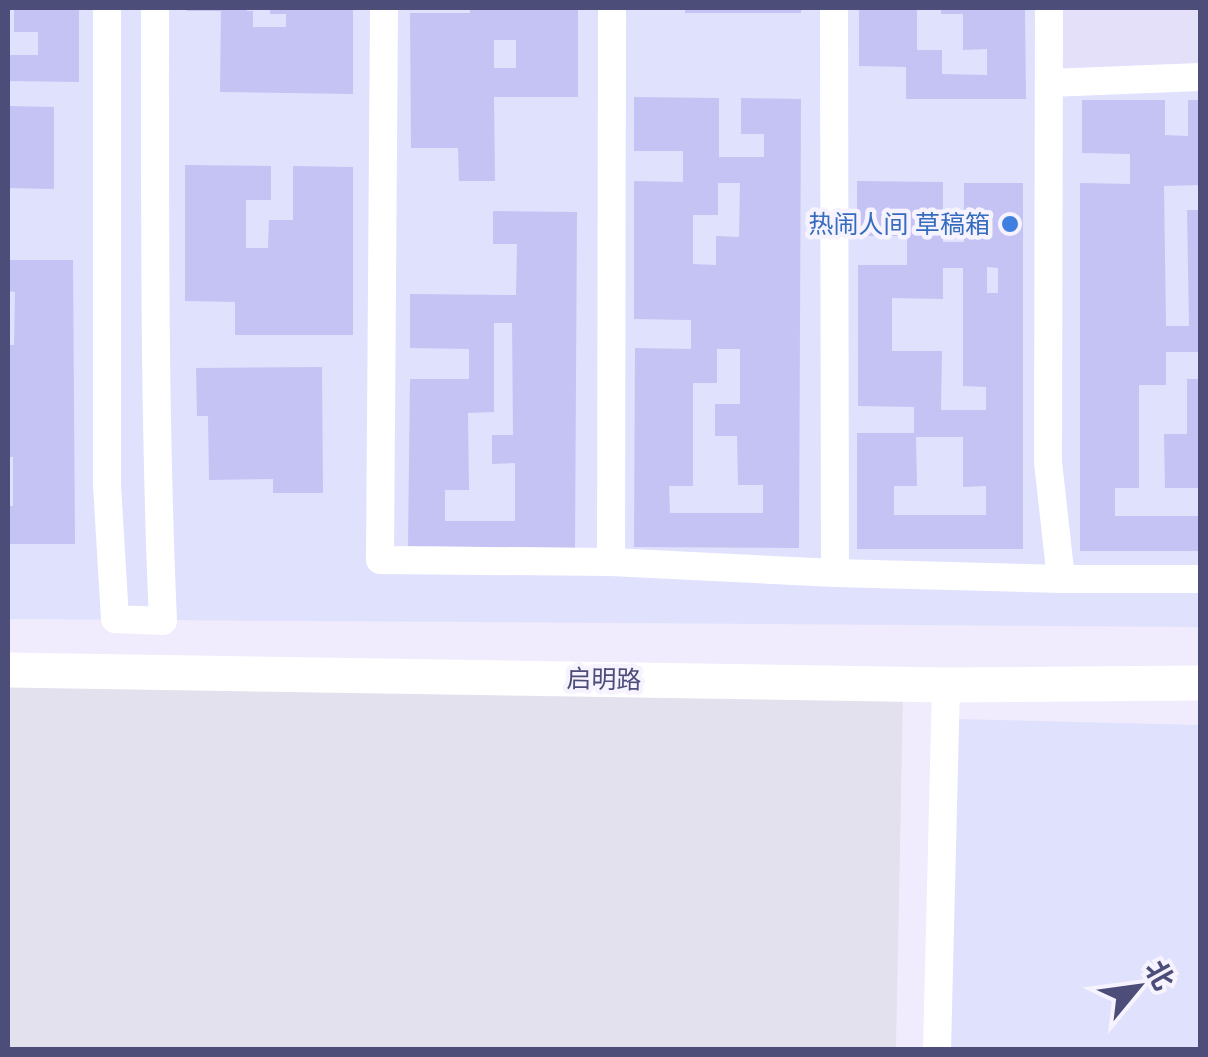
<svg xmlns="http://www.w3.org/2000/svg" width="1208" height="1057" viewBox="0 0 1208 1057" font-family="Lato,'Noto Sans SC',sans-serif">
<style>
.residential{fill:#e5e0fa}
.commercial{fill:#e0e1fd}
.industrial{fill:#e2e1ed}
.building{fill:#c5c3f3;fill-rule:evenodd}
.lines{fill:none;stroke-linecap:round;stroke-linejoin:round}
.minor{stroke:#fff;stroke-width:28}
.tertiary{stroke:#fff;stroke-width:35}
.shop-dot{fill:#3f7fe0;stroke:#f6f3ff;stroke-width:4}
.labels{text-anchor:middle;stroke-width:9;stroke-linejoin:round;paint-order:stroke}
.shop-label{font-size:25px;fill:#366cbe;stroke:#f6f3ff;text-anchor:end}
.street-label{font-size:25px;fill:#4d4d7a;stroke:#f6f3ff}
</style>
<rect width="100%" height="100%" fill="#f0ecfd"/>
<polygon class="residential" points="1061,8 1200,8 1200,64 1061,69"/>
<g class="commercial">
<polygon points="8,8 1060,8 1061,68 1200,64 1200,627 8,619"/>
<polygon points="954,719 1200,725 1200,1049 947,1050"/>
</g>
<polygon class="industrial" points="8,682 903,693 896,1049 8,1050"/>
<g class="building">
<polygon points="14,8 79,8 79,82 8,81 8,55 38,55 38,32 14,32"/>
<polygon points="187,8 247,8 247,11 253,11 253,27 286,27 286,14 270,14 270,8 353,8 353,94 220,92 221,11 187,11"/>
<path d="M470 8H578V97H494L495 181H459L458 148H411L410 13H470ZM494 40H516V68H494Z"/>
<rect x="685" y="8" width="116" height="5"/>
<polygon points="859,8 917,8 917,50 942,50 942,74 987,75 987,49 963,50 963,14 941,14 941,8 1025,8 1026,99 906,99 906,67 859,66"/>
<path d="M634 97 719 98V157H764V134H741V98L801 99 799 548 634 547 635 348 691 349V320L634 319V181L683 182V151H634ZM718 183H740L739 237 716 236V265L693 264V215H718ZM717 349H740V404H715V436H737L738 485H763V513H670L669 486H693V383H717Z"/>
<polygon points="1082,100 1165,100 1165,135 1188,136 1188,100 1200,100 1200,185 1164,186 1166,326 1189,326 1187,210 1200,210 1200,352 1166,352 1166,385 1139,385 1139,488 1115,488 1115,516 1200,516 1200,551 1080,551 1080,183 1130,184 1130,154 1082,153"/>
<polygon points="8,106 54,107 54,189 8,188"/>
<polygon points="185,165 271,166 271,200 246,200 246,248 268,248 269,220 293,220 293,166 353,167 353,335 235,335 235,302 185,301"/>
<path d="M857 181 943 182V242H964V183H1023V549H857V433H914V407L858 406V265H907V236H857ZM987 267 998 268V293H987ZM943 268H963V386L986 387V410H941L942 351H892V298L943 299ZM916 437H963V487L986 486V515H894V486H917Z"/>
<path d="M493 211 577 212 575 548 408 546 410 379H469V349L410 348V294L516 295 517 244H493ZM494 323H512L513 435H492V464L515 463V521H445V490H469L468 413 494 412Z"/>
<polygon points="8,260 73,260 75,544 8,544 8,506 13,506 13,457 8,457 8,345 14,345 15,292 8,291"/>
<polygon points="322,367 323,493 273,493 273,479 209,480 208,416 197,416 196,368"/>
<polygon points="1187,379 1200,379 1200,488 1165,488 1164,434 1187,434"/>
</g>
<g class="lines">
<g class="minor">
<path d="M107 8V485L115 619 163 621C154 417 155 212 155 8"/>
<polyline points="384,8 380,560 611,562 835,573"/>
<polyline points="834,8 835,573 1061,579 1200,579"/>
<polyline points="1049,8 1048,462 1061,579"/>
<polyline points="1049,83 1200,77"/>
<polyline points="611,562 612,8"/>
<polyline points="937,1050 946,685"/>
</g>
<polyline class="tertiary" points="8,670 946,685 1200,683"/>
</g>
<circle class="shop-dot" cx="1010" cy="224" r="10"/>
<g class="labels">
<g class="shop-label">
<text x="990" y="233">热闹人间 草稿箱</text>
</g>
<g class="street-label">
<text transform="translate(604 679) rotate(1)" y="9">启明路</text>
</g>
</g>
<rect width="1208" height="1057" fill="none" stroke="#4d4d7a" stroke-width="20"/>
<g transform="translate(1138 987) rotate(61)" stroke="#f6f3ff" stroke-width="8" paint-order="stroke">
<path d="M0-8L18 38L0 25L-18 38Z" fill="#4d4d7a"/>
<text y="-15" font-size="28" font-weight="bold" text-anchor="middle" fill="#4d4d7a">北</text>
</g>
</svg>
